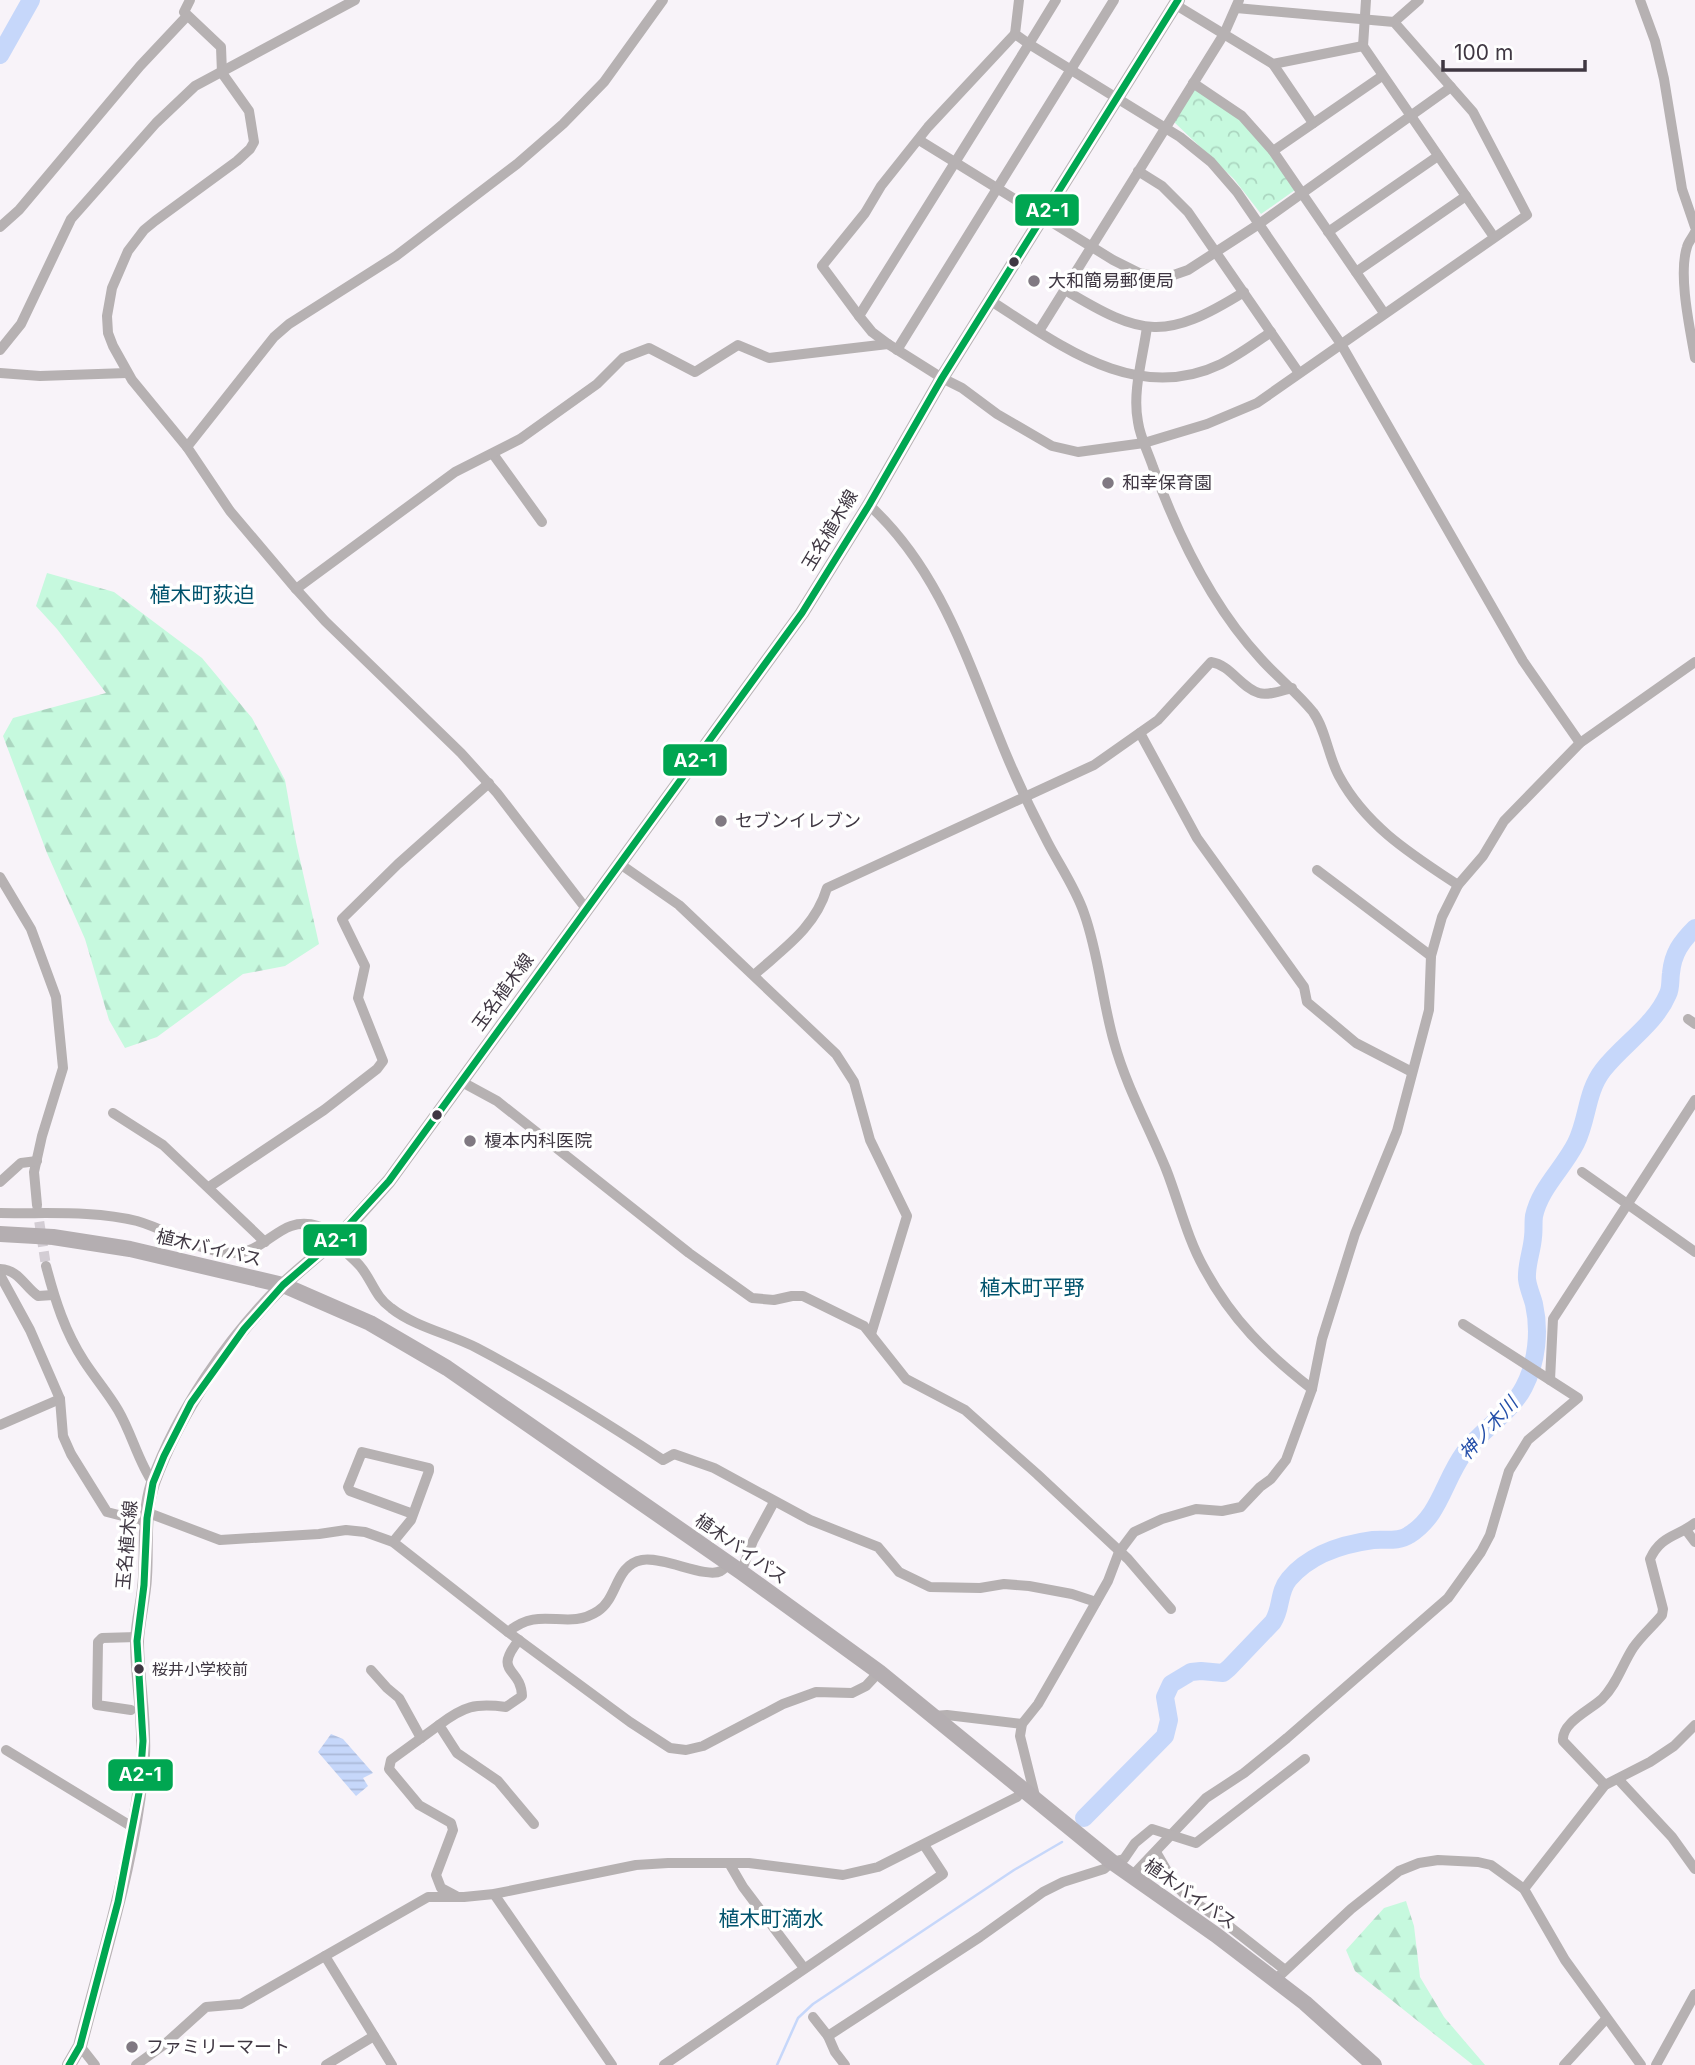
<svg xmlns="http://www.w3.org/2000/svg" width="1695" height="2065" viewBox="0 0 1695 2065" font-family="Inter,'Noto Sans JP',sans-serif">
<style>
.forest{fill:url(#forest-firs)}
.park{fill:url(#park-crowns)}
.water{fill:url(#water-rules)}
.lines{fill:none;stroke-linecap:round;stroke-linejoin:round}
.stream{stroke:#c6d7fa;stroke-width:2.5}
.river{stroke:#c6d7fa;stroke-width:18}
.minor-tunnel{stroke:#d3cdd4;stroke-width:10;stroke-dasharray:10 5;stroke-linecap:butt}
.minor{stroke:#b6b1b2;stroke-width:10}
.major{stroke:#b9b3b6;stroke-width:14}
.highway{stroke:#b4aeb1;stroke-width:16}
.bus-1-casing{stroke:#fff;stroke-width:12}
.bus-1{stroke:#00a651;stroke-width:7}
.bus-dot{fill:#3f3742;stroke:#fff;stroke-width:2.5}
.poi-dot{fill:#807982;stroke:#fff;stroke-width:2.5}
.labels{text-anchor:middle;stroke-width:7;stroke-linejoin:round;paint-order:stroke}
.bus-label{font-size:16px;fill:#3f3742;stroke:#fff;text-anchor:start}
.poi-label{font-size:18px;fill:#3f3742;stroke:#fff;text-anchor:start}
.street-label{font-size:18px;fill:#3f3742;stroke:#fff}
.water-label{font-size:19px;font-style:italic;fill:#244fa9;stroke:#fff}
.quarter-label{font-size:21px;fill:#01536d;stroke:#fff}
.line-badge{stroke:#fff;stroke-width:2.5}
.badge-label{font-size:19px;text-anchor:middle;font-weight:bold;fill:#fff}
</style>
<defs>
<pattern id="forest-firs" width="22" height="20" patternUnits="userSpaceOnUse" patternTransform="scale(1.75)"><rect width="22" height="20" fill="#c6f9de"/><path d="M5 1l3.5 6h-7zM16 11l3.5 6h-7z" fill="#abd6c0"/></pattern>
<pattern id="park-crowns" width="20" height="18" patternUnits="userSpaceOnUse" patternTransform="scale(1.75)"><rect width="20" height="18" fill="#c6f9de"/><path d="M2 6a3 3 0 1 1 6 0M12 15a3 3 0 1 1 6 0" fill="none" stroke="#abd6c0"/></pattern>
<pattern id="water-rules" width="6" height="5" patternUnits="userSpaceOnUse" patternTransform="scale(1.75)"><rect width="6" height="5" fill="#c6d7fa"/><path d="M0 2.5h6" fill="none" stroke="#abb9d8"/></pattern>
</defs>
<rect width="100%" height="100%" fill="#f8f3f9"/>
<g class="forest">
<polygon points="47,573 114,592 202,658 252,718 285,780 296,842 319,944 285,966 243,974 157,1037 125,1048 109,1020 85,939 47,853 3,736 13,718 106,693 57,629 36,606"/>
<polygon points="1406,1901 1414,1926 1420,1977 1444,2017 1485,2065 1473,2065 1355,1971 1346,1950 1384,1908"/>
</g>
<polygon class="park" points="1194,89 1242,120 1266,146 1295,190 1261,214 1234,179 1174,122"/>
<polygon class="water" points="331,1734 343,1739 373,1773 363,1778 368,1786 356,1796 318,1752"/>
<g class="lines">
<polyline class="stream" points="777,2065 798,2018 813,2004 1014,1870 1062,1842"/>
<g class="river">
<polyline points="0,55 31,0"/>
<path d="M1084 1818 1165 1736 1169 1720 1165 1697 1171 1684 1191 1672 1201 1671 1223 1673 1229 1668 1273 1622C1282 1608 1278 1592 1289 1579 1310 1554 1343 1544 1373 1540 1385 1539 1399 1542 1409 1535 1440 1516 1444 1480 1464 1453 1482 1429 1510 1414 1524 1387 1537 1362 1540 1331 1534 1304 1532 1296 1528 1288 1527 1279 1526 1265 1532 1251 1533 1237 1534 1230 1533 1223 1534 1216 1540 1188 1563 1169 1576 1143 1588 1119 1586 1092 1603 1070 1623 1044 1655 1025 1668 994 1671 988 1670 980 1671 973 1673 953 1681 942 1695 928"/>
</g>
<polyline class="minor-tunnel" points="37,1207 46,1266"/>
<g class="minor">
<polyline points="190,0 184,12 221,47 222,73 249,111 254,142 250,149 237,161 155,221 144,230 128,251 112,288 107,316 108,333 113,346 132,380 187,447 230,511 296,589 325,621 461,753 497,793 587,910"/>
<polyline points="1019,0 1015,34 1029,44 1056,0"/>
<polyline points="1366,0 1363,46 1494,237"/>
<polyline points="1640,0 1655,41 1664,79 1682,189 1695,227"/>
<polyline points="1176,5 1273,64 1363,46"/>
<polyline points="1236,8 1394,22 1451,87"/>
<polyline points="1394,22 1419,0"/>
<polyline points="1273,64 1313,123"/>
<polyline points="1193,83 1242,116 1273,151 1384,313"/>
<polyline points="919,140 1113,260 1139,273 1165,278 1188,270 1259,224 1451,87 1473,112 1527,215 1257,403 1207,424 1144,443 1078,452 1052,446 997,414 962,388 942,378 888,344 872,332 859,316 1029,44 1180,137 1211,162 1237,192 1341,344 1523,661 1580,743"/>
<polyline points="1273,151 1382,76"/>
<polyline points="1138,171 1162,186 1188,212 1299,373"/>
<polyline points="0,227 19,210 140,66 187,16"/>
<polyline points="1328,232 1438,156"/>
<path d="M1695 232C1693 237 1688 242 1687 247 1678 275 1690 329 1695 358"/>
<polyline points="1356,272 1466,196"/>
<path d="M1065 290C1143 337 1165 341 1244 292"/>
<path d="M991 301C1060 345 1136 405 1221 364 1239 355 1255 343 1271 332"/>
<polyline points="859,316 822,266 865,213 881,186 928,127 1015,34"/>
<path d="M1147 327C1143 357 1132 392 1138 422 1140 437 1148 452 1153 467 1178 536 1211 605 1261 659 1278 678 1297 692 1313 712 1326 730 1328 756 1339 776 1366 826 1411 854 1458 885"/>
<polyline points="1039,331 1224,34 1239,0"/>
<polyline points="0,350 21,324 71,219 156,123 195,86 355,0"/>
<polyline points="897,350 1114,0"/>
<polyline points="0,373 40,376 127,373"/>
<polyline points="187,447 274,337 289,324 396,256 517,164 563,124 604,82 663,0"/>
<polyline points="493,454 542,522"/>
<path d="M869 505C936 566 964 650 997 732 1012 770 1029 807 1048 843 1060 866 1076 889 1084 913 1099 955 1102 1000 1114 1042 1126 1086 1149 1127 1166 1169 1179 1202 1187 1238 1204 1268 1232 1320 1266 1353 1312 1389"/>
<polyline points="296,589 455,472 520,439 597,384 623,358 649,348 695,372 738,345 769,358 888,344"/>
<polyline points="1140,733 1197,838 1304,987 1307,1002 1356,1043 1412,1072"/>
<polyline points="620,864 679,905 836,1054 854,1082 870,1140 907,1216 871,1334"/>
<polyline points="1317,870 1431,956"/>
<polyline points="0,877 31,929 56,997 63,1068 42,1136 34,1172 37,1205"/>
<path d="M754 975C784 948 815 928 827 888L1094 765 1158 720 1211 662C1231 665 1240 687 1259 693 1268 696 1283 690 1292 688"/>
<polyline points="1688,1019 1695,1024"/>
<polyline points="462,1082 497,1101 689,1253 752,1298 774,1300 792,1296 803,1296 864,1326 906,1379 965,1410 1037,1474 1128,1559 1171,1609"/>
<polyline points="113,1113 163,1145 265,1242"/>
<polyline points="1582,1172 1695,1252"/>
<polyline points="0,1182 21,1163 37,1161"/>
<polyline points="209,1187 324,1110 377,1069 383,1061 358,998 365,966 342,919 398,864 489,783"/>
<path d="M0 1213C45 1214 94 1210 137 1221 169 1230 198 1252 232 1253 268 1254 279 1214 318 1226 329 1229 335 1239 341 1247 347 1254 354 1259 360 1266 372 1280 375 1297 391 1308 415 1327 450 1334 477 1348 542 1382 602 1420 663 1460L674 1454 714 1468 810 1520 878 1547 899 1572 930 1587 980 1588 1004 1584 1029 1586 1072 1594 1096 1602"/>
<path d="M46 1266C55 1300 65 1332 84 1361 95 1378 108 1393 118 1410 132 1434 138 1461 153 1483"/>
<path d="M0 1269C19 1270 24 1286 38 1296L53 1295"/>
<polyline points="0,1275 30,1330 60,1399 0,1425"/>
<polyline points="1550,1380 1553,1319 1695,1100"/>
<polyline points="60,1399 63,1436 71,1454 107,1512 146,1522"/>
<polyline points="146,1512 220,1540 319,1534 346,1530 365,1532 393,1542 508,1632 630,1722 670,1748 686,1750 703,1746 783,1704 816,1692 852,1693 866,1686 879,1672"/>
<polyline points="1686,1530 1695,1542"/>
<polyline points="393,1542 411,1520 429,1471 429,1468 362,1452 348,1487 350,1491 413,1514"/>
<polyline points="741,1572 753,1541 774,1502"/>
<path d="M508 1632C541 1604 566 1632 598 1611 618 1598 615 1565 642 1560 663 1556 706 1579 721 1571 722 1571 728 1565 729 1564"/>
<path d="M519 1640C492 1674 521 1666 522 1696L506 1707C475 1703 464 1706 439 1725L457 1753 498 1781 534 1824"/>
<polyline points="371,1670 387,1688 399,1698 421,1738"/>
<polyline points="131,1710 97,1705 98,1642 102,1638 137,1637"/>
<polyline points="934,1716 947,1715 1022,1724"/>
<polyline points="439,1725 391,1760 389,1769 419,1805 451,1823 453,1830 436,1875 441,1888 456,1896"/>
<polyline points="6,1750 134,1828"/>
<polyline points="1618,1779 1672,1837 1695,1869"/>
<path d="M1605 1785 1563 1741C1561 1723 1590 1710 1602 1699 1617 1684 1622 1665 1633 1648 1641 1636 1653 1626 1662 1615L1663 1609 1650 1559C1661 1535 1677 1537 1695 1523"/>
<polyline points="1036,1800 1020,1736 1022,1724 1038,1704 1061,1664 1108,1581 1119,1552 1134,1532 1162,1519 1196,1509 1222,1511 1241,1507 1260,1487 1271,1479 1286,1460 1312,1389 1322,1339 1355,1234 1397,1131 1429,1010 1431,956 1442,917 1458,885 1483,856 1504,821 1580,743 1695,662"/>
<polyline points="1156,1852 1174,1883 1186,1896 1225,1923 1285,1970"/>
<polyline points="729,1863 743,1887 804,1968"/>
<polyline points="1132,1876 1206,1798 1244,1773 1287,1738 1448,1598 1481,1552 1490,1535 1509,1471 1528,1440 1578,1398 1463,1324"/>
<polyline points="1524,1889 1605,1785 1650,1762 1674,1746 1695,1725"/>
<polyline points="494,1894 612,2065"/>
<polyline points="325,1956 392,2065"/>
<polyline points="1275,1980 1351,1909 1399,1871 1419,1863 1438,1860 1478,1862 1491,1865 1524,1889 1565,1960 1641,2065"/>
<polyline points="813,2017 828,2036"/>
<polyline points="80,2046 95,2065"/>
<polyline points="136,2065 165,2044 206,2007 241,2004 428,1897 464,1897 494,1894 636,1865 668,1863 749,1863 843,1875 878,1867 1017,1797 1023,1789"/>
<polyline points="326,2065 374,2036"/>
<polyline points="664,2065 943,1874 924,1845"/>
<polyline points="845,2065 835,2052 828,2036 980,1937 1043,1892 1063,1882 1104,1869 1112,1862 1124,1859 1135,1843 1152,1829 1196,1843 1305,1759"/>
<polyline points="1564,2065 1606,2019"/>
<polyline points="1656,2065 1695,1994"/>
</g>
<path class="major" d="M69 2065 80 2046C104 1951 136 1855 143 1756 145 1717 137 1680 137 1641 138 1619 144 1599 145 1577 147 1546 143 1514 153 1483 179 1411 229 1339 283 1285 300 1269 318 1255 335 1240 354 1221 371 1201 389 1181L802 613 869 505 942 378 1178 0"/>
<polyline class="highway" points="0,1234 53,1237 130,1249 283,1285 370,1323 447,1368 741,1572 879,1672 1112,1862 1216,1935 1305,2003 1374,2065"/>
<g class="bus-1-casing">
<polyline id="bus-1" points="69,2065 80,2046 118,1902 139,1793 143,1741 137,1641 144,1585 147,1518 153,1483 164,1456 191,1403 244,1329 283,1285 335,1240 389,1181 802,613 869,505 942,378 1178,0"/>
</g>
<use href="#bus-1" class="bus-1"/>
</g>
<g class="bus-dot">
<circle cx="1014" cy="262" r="6"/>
<circle cx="437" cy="1115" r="6"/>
<circle cx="139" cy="1669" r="6"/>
</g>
<g class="poi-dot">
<circle cx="1034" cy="281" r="7"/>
<circle cx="1108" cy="483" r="7"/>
<circle cx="721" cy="821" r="7"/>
<circle cx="470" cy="1141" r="7"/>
<circle cx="132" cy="2047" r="7"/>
</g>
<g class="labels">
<g class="bus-label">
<text x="152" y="1675">桜井小学校前</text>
</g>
<g class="poi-label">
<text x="1048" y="287">大和簡易郵便局</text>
<text x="1122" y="489">和幸保育園</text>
<text x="735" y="827">セブンイレブン</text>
<text x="484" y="1147">榎本内科医院</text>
<text x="146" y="2053">ファミリーマート</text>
</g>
<g class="street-label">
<text transform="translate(830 530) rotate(-59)" y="6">玉名植木線</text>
<text transform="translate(503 992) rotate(-54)" y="6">玉名植木線</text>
<text transform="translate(209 1248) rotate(13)" y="6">植木バイパス</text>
<text transform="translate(127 1545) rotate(-85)" y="6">玉名植木線</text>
<text transform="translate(741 1549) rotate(35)" y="6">植木バイパス</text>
<text transform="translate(1190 1894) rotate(35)" y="6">植木バイパス</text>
</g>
<g class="water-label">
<text transform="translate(1488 1428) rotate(-48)" y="7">神ノ木川</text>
</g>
<g class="quarter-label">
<text x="202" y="602">植木町荻迫</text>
<text x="1032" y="1295">植木町平野</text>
<text x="771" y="1926">植木町滴水</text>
</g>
</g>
<g class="line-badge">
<rect x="1014" y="193" width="66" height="34" rx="7" fill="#00a651"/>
<rect x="662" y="743" width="66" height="34" rx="7" fill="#00a651"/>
<rect x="302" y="1223" width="66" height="34" rx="7" fill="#00a651"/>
<rect x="107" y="1758" width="67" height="34" rx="7" fill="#00a651"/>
</g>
<g class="badge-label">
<text x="1047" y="217">A2-1</text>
<text x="695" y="767">A2-1</text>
<text x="335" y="1247">A2-1</text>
<text x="140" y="1781">A2-1</text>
</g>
<path d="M1443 60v10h142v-10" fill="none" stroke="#3f3742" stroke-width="3.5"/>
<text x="1454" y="60" font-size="21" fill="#3f3742" stroke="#ffffff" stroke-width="5" paint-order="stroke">100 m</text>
</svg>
